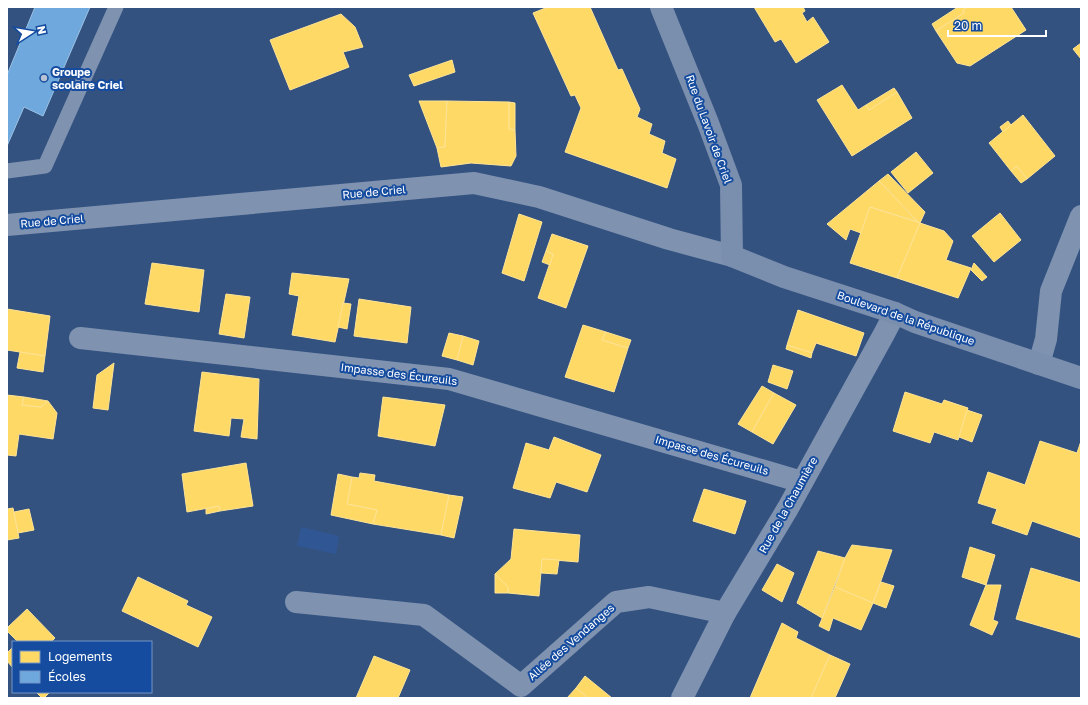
<svg xmlns="http://www.w3.org/2000/svg" width="1088" height="705" viewBox="0 0 1088 705" font-family="'Golos Text',sans-serif">
<style>
.water{fill:#305793}
.homes{fill:#ffd966;stroke:#ffe494}
.schools{fill:#6fa8dc;stroke:#9ac2e6}
.lines{fill:none;stroke-linecap:round;stroke-linejoin:round}
.lane{stroke:#7f93b0;stroke-width:15}
.street{stroke:#7f93b0;stroke-width:22}
.secondary{stroke:#7a8eae;stroke-width:22}
.poi-dot{fill:#b8c2d3;stroke:#154c9f;stroke-width:1.5}
.labels{text-anchor:middle;stroke-width:4;stroke-linejoin:round;paint-order:stroke}
.poi-label{font-size:11px;font-weight:bold;fill:#fff;stroke:#154c9f;text-anchor:start}
.street-label{font-size:11px;fill:#fff;stroke:#154c9f}
</style>
<rect width="100%" height="100%" fill="#345280"/>
<polygon class="water" points="301,527 339,536 336,554 297,546"/>
<g class="homes">
<polygon points="548,7 590,7 618,70 622,69 640,109 637,117 652,124 649,134 665,141 662,153 676,159 667,188 565,152 581,108 575,95 571,96 533,13"/>
<polygon points="754,7 803,7 805,11 802,13 807,22 813,17 829,42 796,63 781,39 775,42"/>
<polygon points="958,7 968,7 963,10 964,13 936,31 932,24"/>
<polygon points="968,7 1011,7 1026,30 970,66 957,63 936,31 964,13 963,10"/>
<polygon points="341,14 355,27 363,47 343,52 349,67 290,90 270,40"/>
<polygon points="1081,43 1081,59 1073,49"/>
<polygon points="452,60 455,72 414,86 409,75"/>
<polygon points="842,85 858,110 866,105 869,110 897,92 912,118 852,156 817,100"/>
<polygon points="894,88 897,92 869,110 866,105"/>
<polygon points="419,101 447,101 445,147 437,148"/>
<polygon points="447,101 509,102 509,129 515,130 516,156 511,166 471,163 441,167 437,148 445,147"/>
<polygon points="509,102 515,103 515,130 509,129"/>
<polygon points="1023,115 1055,156 1027,179 1017,166 1011,171 989,143"/>
<polygon points="1008,121 1011,125 1003,132 1000,127"/>
<polygon points="916,152 933,173 908,193 891,172"/>
<polygon points="1017,166 1027,179 1021,183 1011,171"/>
<polygon points="888,174 925,212 920,223 918,222 879,181"/>
<polygon points="879,181 918,222 870,207 861,233 850,229 846,240 827,224"/>
<polygon points="870,207 920,223 897,278 850,263"/>
<polygon points="1000,213 1021,240 994,262 972,236"/>
<polygon points="519,214 542,222 524,281 502,273"/>
<polygon points="920,223 944,231 953,241 946,260 971,268 958,298 897,278"/>
<polygon points="552,234 588,246 566,308 538,298 553,254 546,251"/>
<polygon points="546,251 553,254 550,265 542,262"/>
<polygon points="152,263 204,270 199,312 145,304"/>
<polygon points="974,263 987,277 982,281 971,270"/>
<polygon points="292,273 349,279 335,342 292,335 299,296 289,294"/>
<polygon points="226,294 250,297 244,338 219,334"/>
<polygon points="359,299 411,307 407,343 354,336"/>
<polygon points="343,303 351,304 347,329 338,327"/>
<polygon points="7,309 50,316 45,356 7,350"/>
<polygon points="798,310 864,333 856,356 816,343 812,353 787,345"/>
<polygon points="583,325 606,332 602,340 628,348 614,392 565,377"/>
<polygon points="606,332 631,340 628,348 602,340"/>
<polygon points="449,333 463,336 457,360 442,356"/>
<polygon points="463,336 479,341 473,365 457,360"/>
<polygon points="787,345 812,353 811,358 786,349"/>
<polygon points="20,352 45,356 43,372 17,368"/>
<polygon points="114,363 108,410 93,408 97,375"/>
<polygon points="773,365 793,371 787,389 768,382"/>
<polygon points="202,372 259,379 257,439 241,437 244,419 231,418 229,436 194,431"/>
<polygon points="762,386 774,393 752,432 738,424"/>
<polygon points="905,392 942,404 944,400 968,408 958,440 934,432 930,443 893,431"/>
<polygon points="774,393 796,405 773,444 752,432"/>
<polygon points="7,395 24,397 22,405 41,407 48,401 57,413 53,439 19,434 16,456 7,455"/>
<polygon points="24,397 48,401 41,407 22,405"/>
<polygon points="383,397 445,405 435,446 378,436"/>
<polygon points="967,410 982,415 972,442 959,437"/>
<polygon points="554,437 601,455 587,492 556,482 550,498 513,488 526,443 549,450"/>
<polygon points="1040,441 1077,453 1081,441 1081,538 1032,521 1027,535 992,523 997,509 978,503 988,472 1025,485"/>
<polygon points="246,463 253,506 220,511 219,506 187,512 182,474"/>
<polygon points="360,473 375,475 374,481 449,495 441,535 373,524 377,510 347,504 352,477 359,478"/>
<polygon points="338,474 352,477 347,504 377,510 373,524 331,515"/>
<polygon points="704,489 746,501 735,534 693,521"/>
<polygon points="449,495 463,497 454,538 441,535"/>
<polygon points="219,506 220,511 206,514 206,509"/>
<polygon points="13,508 19,538 7,540 7,509"/>
<polygon points="29,509 34,530 18,533 14,512"/>
<polygon points="514,529 580,535 578,562 542,559 539,596 508,593 508,587 495,574 511,559"/>
<polygon points="852,545 892,550 873,603 835,587 845,558"/>
<polygon points="970,547 995,555 986,585 962,577"/>
<polygon points="818,551 845,558 822,618 797,603"/>
<polygon points="542,559 559,560 557,574 541,573"/>
<polygon points="777,564 794,573 782,602 762,590"/>
<polygon points="1031,568 1081,583 1081,638 1016,619"/>
<polygon points="495,574 508,587 508,593 495,593"/>
<polygon points="138,577 188,601 186,605 212,617 198,647 122,611"/>
<polygon points="881,582 894,586 886,608 873,603"/>
<polygon points="986,585 1001,585 993,620 998,622 992,635 970,625"/>
<polygon points="835,587 873,603 861,630 833,618 829,631 819,626"/>
<polygon points="27,609 55,638 51,642 18,642 7,631 7,628"/>
<polygon points="782,623 798,632 796,638 830,655 811,698 750,698"/>
<polygon points="13,647 13,668 7,661 7,653"/>
<polygon points="830,655 850,664 835,698 811,698"/>
<polygon points="374,656 410,670 398,698 356,698"/>
<polygon points="585,676 612,698 588,698 576,688"/>
<polygon points="576,688 588,698 567,698"/>
<polygon points="36,692 50,692 44,698 42,698"/>
</g>
<polygon class="schools" points="35,7 90,7 43,116 24,107 7,146 7,75"/>
<g class="lines">
<polyline class="lane" points="7,171 45,166 116,7"/>
<g class="street">
<polyline points="7,225 474,183 539,197 669,239 732,256"/>
<polyline points="80,338 449,379 802,482"/>
<polyline points="1039,364 1046,339 1051,291 1081,216"/>
<polyline points="296,602 424,615 521,686 616,602 649,597 725,613"/>
<polyline points="682,698 725,613 788,508 884,334 895,313"/>
</g>
<polyline class="secondary" points="661,7 708,123 731,185 732,256 784,277 895,313 915,322 1081,378"/>
</g>
<circle class="poi-dot" cx="44" cy="78" r="4"/>
<g class="labels">
<g class="poi-label">
<text x="52" y="76">Groupe<tspan x="52" dy="13">scolaire Criel</tspan></text>
</g>
<g class="street-label">
<text transform="translate(709 129) rotate(70)" y="4">Rue du Lavoir de Criel</text>
<text transform="translate(374 192) rotate(-5)" y="4">Rue de Criel</text>
<text transform="translate(52 221) rotate(-5)" y="4">Rue de Criel</text>
<text transform="translate(906 318) rotate(19)" y="4">Boulevard de la République</text>
<text transform="translate(399 374) rotate(7)" y="4">Impasse des Écureuils</text>
<text transform="translate(712 455) rotate(16)" y="4">Impasse des Écureuils</text>
<text transform="translate(788 505) rotate(-61)" y="4">Rue de la Chaumière</text>
<text transform="translate(571 642) rotate(-41)" y="4">Allée des Vendanges</text>
</g>
</g>
<rect width="1088" height="705" fill="none" stroke="#ffffff" stroke-width="16"/>
<rect x="12" y="641" width="140" height="52" fill="#154c9f" stroke="#7394c5"/>
<rect x="20" y="651" width="20" height="12" fill="#ffd966" stroke="#7394c5"/>
<text x="48" y="661" font-size="12" fill="#ffffff">Logements</text>
<rect x="20" y="671" width="20" height="12" fill="#6fa8dc" stroke="#7394c5"/>
<text x="48" y="681" font-size="12" fill="#ffffff">Écoles</text>
<g transform="translate(32 32) rotate(78)" stroke="#154c9f" stroke-width="3" paint-order="stroke">
<path d="M0-3L7 15L0 10L-7 15Z" fill="#ffffff"/>
<text y="-6" font-size="11" font-weight="bold" text-anchor="middle" fill="#ffffff">N</text>
</g>
<path d="M948 30v6h98v-6" fill="none" stroke="#ffffff" stroke-width="2"/>
<text x="954" y="30" font-size="12" fill="#ffffff" stroke="#154c9f" stroke-width="3" paint-order="stroke">20 m</text>
</svg>
